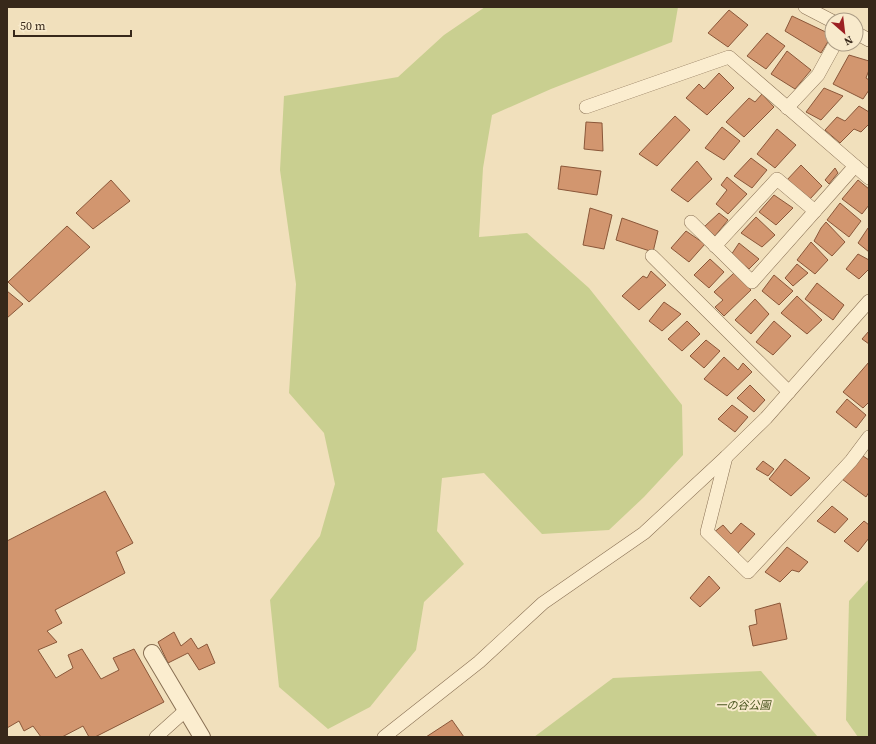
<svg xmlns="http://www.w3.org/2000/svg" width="876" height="744" viewBox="0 0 876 744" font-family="'Source Serif 4','Noto Sans JP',serif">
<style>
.green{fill:#c9cf90}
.building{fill:#d2966f;stroke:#8a5739}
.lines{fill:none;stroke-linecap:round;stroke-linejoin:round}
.minor-casing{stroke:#897054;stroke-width:14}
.tertiary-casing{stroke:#897054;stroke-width:18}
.minor{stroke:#fbedcf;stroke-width:13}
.tertiary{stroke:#fbedcf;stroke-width:16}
.labels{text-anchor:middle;stroke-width:4;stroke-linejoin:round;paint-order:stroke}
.park-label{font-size:11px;font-style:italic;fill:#49551f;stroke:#f8eacc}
</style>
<rect width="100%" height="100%" fill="#f1e0bc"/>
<g class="green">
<polygon points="485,7 678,7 672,42 551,89 492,115 483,168 479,237 527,233 589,288 682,405 683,455 644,497 609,530 542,534 484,473 442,478 437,531 464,564 424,602 416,650 370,707 328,729 279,687 270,600 320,536 335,484 324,433 289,393 296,284 280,170 284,96 398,77 444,35"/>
<polygon points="869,579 869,737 858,737 846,720 849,601"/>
<polygon points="761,671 818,737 534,737 613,678"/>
</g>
<g class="building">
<polygon points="729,10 748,25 728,47 708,33"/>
<polygon points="792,16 832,35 821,53 785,31"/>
<polygon points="767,33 785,46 766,69 747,56"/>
<polygon points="787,51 811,70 795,89 771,74"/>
<polygon points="849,55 869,61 869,70 866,78 869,80 869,90 863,99 833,84"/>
<polygon points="719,73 734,88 707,115 686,98 699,84 704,89"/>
<polygon points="824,88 843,96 821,120 806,112"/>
<polygon points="762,94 774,107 744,137 726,122 749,98 755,102"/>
<polygon points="859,106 869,112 869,124 861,132 854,129 840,143 825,130 837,117 845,121"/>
<polygon points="675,116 690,130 657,166 639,154"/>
<polygon points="586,122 602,123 603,151 584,149"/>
<polygon points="722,127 740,141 724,160 705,148"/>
<polygon points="777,129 796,145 775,168 757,154"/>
<polygon points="751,158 767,170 752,188 734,176"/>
<polygon points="697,161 712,179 688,202 671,190"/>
<polygon points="801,165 822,186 810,199 786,181"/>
<polygon points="561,166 601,171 597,195 558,189"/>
<polygon points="835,168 838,173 829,184 825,180"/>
<polygon points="727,177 747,194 728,214 716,204 727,190 721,185"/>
<polygon points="111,180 130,201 93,229 76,213"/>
<polygon points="858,180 869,189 869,205 862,214 842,199"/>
<polygon points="774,195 793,208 776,225 759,212"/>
<polygon points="840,203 861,221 849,237 827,220"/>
<polygon points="590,208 612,215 604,249 583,245"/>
<polygon points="719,213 728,220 715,236 704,227"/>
<polygon points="756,217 775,235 762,247 741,233"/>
<polygon points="622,218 658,231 653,252 616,240"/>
<polygon points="826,222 845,242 832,256 814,241 821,228"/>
<polygon points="67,226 90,247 29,302 8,282"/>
<polygon points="868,228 869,228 869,252 858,243"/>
<polygon points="686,231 705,244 689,262 671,248"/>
<polygon points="811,242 828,260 815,274 797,260"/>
<polygon points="739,243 759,259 749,269 731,255"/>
<polygon points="858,254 869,260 869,269 859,279 846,269"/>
<polygon points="710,259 724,272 709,288 694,275"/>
<polygon points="797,264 808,273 793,286 785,278"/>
<polygon points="651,271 666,285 639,310 622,296 643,276 647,278"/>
<polygon points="734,273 751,290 724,316 715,307 723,300 714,292"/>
<polygon points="774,275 793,291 779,305 762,291"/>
<polygon points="817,283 844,305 833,320 805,299"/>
<polygon points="7,291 23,304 7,318"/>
<polygon points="797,296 822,320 807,334 781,313"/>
<polygon points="755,299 769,314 751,334 735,320"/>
<polygon points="664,302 681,314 662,331 649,321"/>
<polygon points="687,321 700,334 682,351 668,339"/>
<polygon points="774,321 791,336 773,355 756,342"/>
<polygon points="869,331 869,344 862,339"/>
<polygon points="706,340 720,351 704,368 690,356"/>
<polygon points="724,357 738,370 743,363 752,372 727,396 704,379"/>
<polygon points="869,362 869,402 863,408 843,392"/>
<polygon points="750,385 765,400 754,412 737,398"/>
<polygon points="847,399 866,415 856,428 836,412"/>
<polygon points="732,405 748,417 735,432 718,419"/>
<polygon points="863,456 869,460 869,492 866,497 842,479"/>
<polygon points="785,459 810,478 791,496 769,479"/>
<polygon points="763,461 774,469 768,476 756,469"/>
<polygon points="105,491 133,543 116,552 125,573 55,610 62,623 47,631 57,642 38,650 56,678 73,668 68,655 82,649 101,679 119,670 113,658 134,649 164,702 95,737 89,737 83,726 62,737 41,737 33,726 24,731 19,721 7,728 7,541"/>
<polygon points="832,506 848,519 835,533 817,521"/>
<polygon points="864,521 869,525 869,538 858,552 844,541"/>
<polygon points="741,523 755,534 737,554 713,533 723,525 731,534"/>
<polygon points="787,547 808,562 799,572 792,570 780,582 765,572"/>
<polygon points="709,576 720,588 700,607 690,598"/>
<polygon points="780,603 787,639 753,646 749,626 757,624 755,610"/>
<polygon points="174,632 181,646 191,638 198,649 207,644 215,663 199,670 188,653 168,663 158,642"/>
<polygon points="452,720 464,737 426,737"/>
</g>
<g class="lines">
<g class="minor-casing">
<g id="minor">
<polyline points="805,7 832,21"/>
<polyline points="856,33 869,40"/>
<polyline points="586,107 729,57 869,178"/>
<polyline points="787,108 818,75 835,44"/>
<polyline points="691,222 752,282 855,166"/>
<polyline points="715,246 777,179 815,211"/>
<polyline points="652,256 789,392"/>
<polyline points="726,457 707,532 748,572 851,461 869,437"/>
<polyline points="156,737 186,710"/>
<polyline points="384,737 479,662 543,603 644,533 726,457 766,418 869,301"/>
</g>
</g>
<g class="tertiary-casing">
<polyline id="tertiary" points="152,653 202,737"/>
</g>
<use href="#minor" class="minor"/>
<use href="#tertiary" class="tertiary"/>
</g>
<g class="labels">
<g class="park-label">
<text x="743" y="709">一の谷公園</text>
</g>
</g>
<rect width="876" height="744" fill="none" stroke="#37281a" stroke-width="16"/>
<g transform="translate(844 32) rotate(152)"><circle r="19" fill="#f8eacc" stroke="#ab9c85"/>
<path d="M0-3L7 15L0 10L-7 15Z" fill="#9c2023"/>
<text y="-6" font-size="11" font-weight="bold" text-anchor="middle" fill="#37281a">N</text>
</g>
<path d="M14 30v6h117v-6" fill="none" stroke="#37281a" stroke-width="2"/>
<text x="20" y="30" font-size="12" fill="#37281a" stroke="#f8eacc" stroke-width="3" paint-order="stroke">50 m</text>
</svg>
